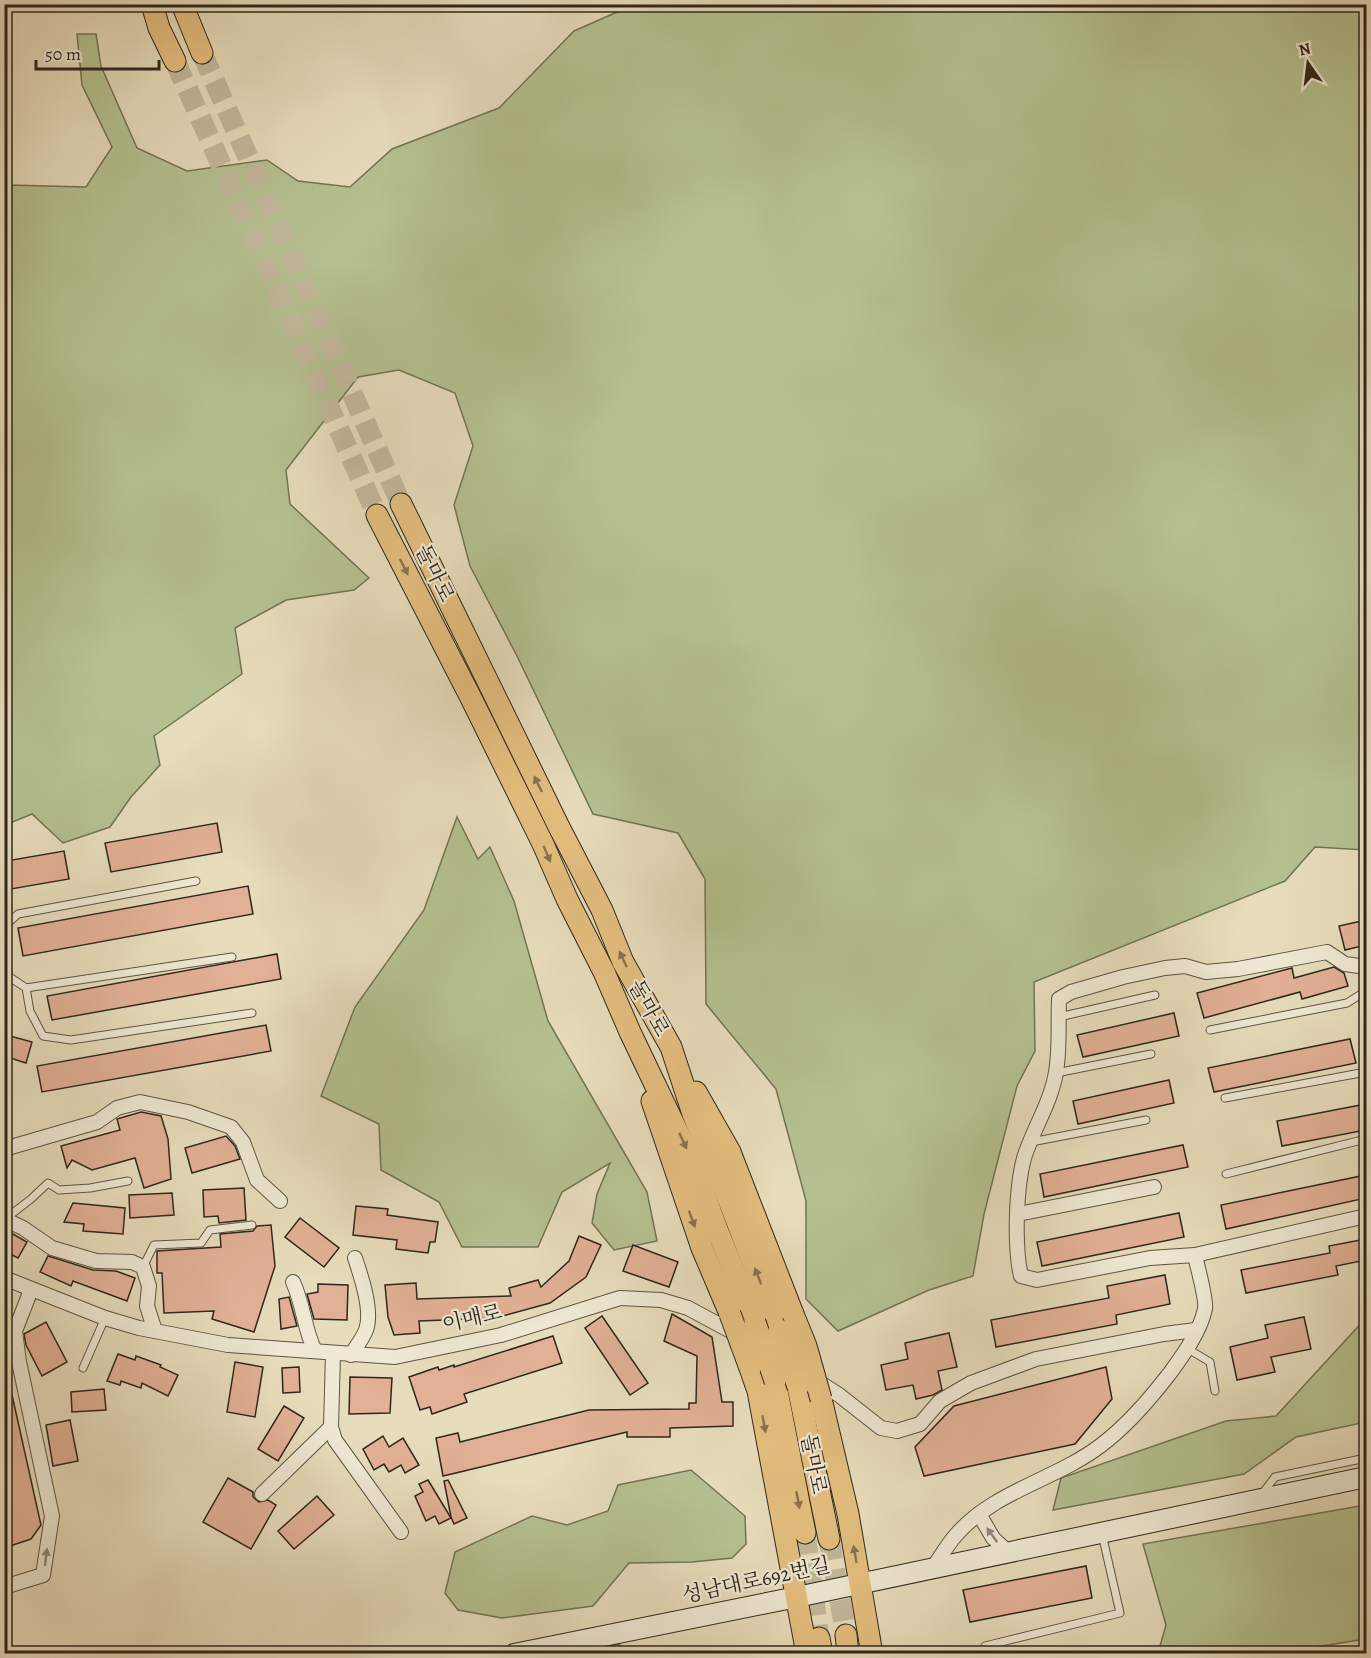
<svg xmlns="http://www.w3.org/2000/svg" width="1371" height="1658" viewBox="0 0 1371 1658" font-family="Alegreya,'Noto Serif KR',serif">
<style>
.green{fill:#b5c090;stroke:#727456;stroke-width:1.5}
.building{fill:#e2b096;stroke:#2f271c;stroke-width:1.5}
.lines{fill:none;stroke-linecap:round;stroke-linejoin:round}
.primary-tunnel{stroke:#c2b89b;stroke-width:21;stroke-dasharray:21 10;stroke-linecap:butt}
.lane-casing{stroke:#5d5444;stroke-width:9}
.street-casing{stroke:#5d5444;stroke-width:16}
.secondary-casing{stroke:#2f271c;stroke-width:22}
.primary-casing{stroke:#2f271c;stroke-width:23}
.lane{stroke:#efe8d3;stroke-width:7}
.street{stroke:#efe8d3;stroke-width:14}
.secondary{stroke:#efe8d3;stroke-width:20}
.primary{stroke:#e4be7e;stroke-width:21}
.primary-bridge-casing{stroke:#2f271c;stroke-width:23;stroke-linecap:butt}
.primary-bridge{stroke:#e4be7e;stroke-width:21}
.oneway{fill:#8a724d}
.oneway2{fill:#8f8878}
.labels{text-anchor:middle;stroke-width:4.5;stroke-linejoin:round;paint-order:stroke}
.street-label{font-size:21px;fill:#2f271c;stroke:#efe8d3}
</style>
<rect width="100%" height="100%" fill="#e7dcbb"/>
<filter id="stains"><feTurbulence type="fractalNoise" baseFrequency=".00333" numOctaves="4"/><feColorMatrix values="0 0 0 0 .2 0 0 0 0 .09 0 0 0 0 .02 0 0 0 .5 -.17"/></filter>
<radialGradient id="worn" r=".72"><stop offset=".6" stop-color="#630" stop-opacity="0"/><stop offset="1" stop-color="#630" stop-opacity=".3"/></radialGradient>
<g class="green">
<polygon points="633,5 1366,5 1366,850 1315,847 1285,881 1034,982 1035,1051 1017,1086 984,1214 973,1276 929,1290 838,1331 806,1299 806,1201 776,1089 706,1004 705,879 678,833 593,814 517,656 470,566 454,505 473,446 455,393 399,370 358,377 286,470 290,504 369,578 354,590 286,600 235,628 242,674 154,736 160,765 131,797 110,827 63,843 32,814 10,823 5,838 5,189 8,185 86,187 112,147 82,85 77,34 96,34 101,66 137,148 187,171 267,160 298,181 350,187 392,149 499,108 574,31"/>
<polygon points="457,817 478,859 490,847 514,901 548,1021 647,1192 657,1241 614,1250 592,1223 597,1194 610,1163 562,1192 538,1247 462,1247 439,1202 381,1170 379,1124 321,1096 355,1007 424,910"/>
<polygon points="1366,1318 1366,1422 1296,1437 1244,1474 1053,1510 1061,1478 1226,1421 1276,1416"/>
<polygon points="691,1470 745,1516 746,1544 732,1558 692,1562 629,1563 593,1606 502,1618 458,1610 445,1593 455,1552 532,1516 567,1525 608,1511 618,1485"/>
<polygon points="1366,1505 1366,1634 1359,1640 1310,1648 1306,1653 1158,1653 1166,1625 1143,1544"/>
<polygon points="619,1644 629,1653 573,1653"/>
</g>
<g class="building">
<polygon points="217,823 222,852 111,872 105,843"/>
<polygon points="64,851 69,879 11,889 6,861"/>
<polygon points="248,886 253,914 23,956 18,928"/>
<polygon points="1366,920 1366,945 1345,950 1339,926"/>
<polygon points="277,954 281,979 52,1020 47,996"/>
<polygon points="1334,967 1344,973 1348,986 1302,999 1300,992 1204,1018 1197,993 1292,968 1294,978"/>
<polygon points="1174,1013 1179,1036 1083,1057 1077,1035"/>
<polygon points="266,1025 271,1051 42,1092 37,1066"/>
<polygon points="10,1036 32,1042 26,1063 4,1056"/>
<polygon points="1350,1039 1356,1063 1214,1092 1208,1068"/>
<polygon points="1169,1080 1174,1103 1078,1124 1073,1101"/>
<polygon points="1366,1104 1366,1130 1282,1146 1277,1121"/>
<polygon points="141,1112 161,1116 168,1139 171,1179 144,1188 135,1158 92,1170 72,1160 67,1168 61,1146 120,1130 117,1119"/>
<polygon points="226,1136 235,1146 240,1159 192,1173 185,1148"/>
<polygon points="1183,1145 1188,1167 1044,1197 1040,1174"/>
<polygon points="1361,1176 1366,1198 1226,1229 1221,1205"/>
<polygon points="244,1188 246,1220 219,1223 218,1216 204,1217 203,1190"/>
<polygon points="172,1193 174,1215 130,1218 129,1195"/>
<polygon points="73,1203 125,1208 123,1234 83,1231 84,1224 64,1222"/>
<polygon points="356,1206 388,1209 387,1215 438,1222 435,1242 430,1242 428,1253 396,1249 397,1240 353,1235"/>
<polygon points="1179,1213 1184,1237 1042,1266 1037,1242"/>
<polygon points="300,1218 339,1248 324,1267 285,1237"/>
<polygon points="271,1225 275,1266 254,1332 212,1319 214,1311 164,1313 162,1273 157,1273 157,1251 221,1247 220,1234 253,1231 257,1226"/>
<polygon points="4,1229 27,1242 18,1258 4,1251"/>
<polygon points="579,1236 601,1245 586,1277 550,1303 495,1318 419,1321 420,1333 394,1335 388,1317 385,1285 416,1283 417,1299 511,1296 509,1288 538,1280 541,1287 569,1261"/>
<polygon points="1366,1239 1366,1260 1336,1266 1338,1275 1246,1293 1241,1270 1330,1253 1329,1246"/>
<polygon points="633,1245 678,1262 669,1287 623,1271"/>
<polygon points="48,1256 93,1270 116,1271 135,1278 127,1301 73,1281 71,1286 40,1272"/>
<polygon points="1165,1275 1170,1304 1116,1315 1117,1324 996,1347 991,1320 1109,1298 1107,1286"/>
<polygon points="318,1284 348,1285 347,1320 314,1319 307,1294 318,1292"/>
<polygon points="289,1297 297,1326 281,1329 279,1299"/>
<polygon points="672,1314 712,1337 722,1402 733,1402 733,1426 670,1428 670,1437 627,1437 627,1432 443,1476 436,1438 458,1433 460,1442 589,1410 689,1409 689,1403 696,1403 697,1356 664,1341"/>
<polygon points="602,1316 648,1383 630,1395 585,1328"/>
<polygon points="1304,1317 1311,1349 1271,1357 1275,1372 1237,1380 1230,1347 1268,1338 1265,1325"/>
<polygon points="46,1322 67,1362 42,1376 26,1345 24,1334"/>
<polygon points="949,1333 957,1367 938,1371 942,1390 933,1395 916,1399 913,1385 886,1390 881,1365 908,1359 905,1343"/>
<polygon points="553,1336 562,1363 464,1394 467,1402 432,1414 430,1407 420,1410 409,1377 438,1367 439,1370 454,1365 454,1367"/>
<polygon points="118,1354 135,1360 136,1356 161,1365 160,1367 178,1375 168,1396 142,1383 141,1388 121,1381 120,1385 107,1381"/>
<polygon points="235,1362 263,1367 255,1417 227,1412"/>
<polygon points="299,1367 300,1392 283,1393 282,1368"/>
<polygon points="1106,1367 1112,1399 1075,1444 924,1476 915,1447 954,1406"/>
<polygon points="350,1377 392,1378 390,1413 349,1414"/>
<polygon points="10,1386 41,1525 31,1539 4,1548 4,1449 7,1448 4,1437 4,1387"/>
<polygon points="104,1389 106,1410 72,1412 71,1392"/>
<polygon points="284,1406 304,1418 278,1461 258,1449"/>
<polygon points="70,1420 78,1461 53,1466 46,1425"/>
<polygon points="383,1436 389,1447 403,1438 419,1465 405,1473 401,1465 389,1472 384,1464 374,1470 363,1449"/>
<polygon points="228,1478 253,1492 253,1497 259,1502 268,1500 276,1505 251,1549 203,1522"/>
<polygon points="428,1480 451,1518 439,1524 435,1516 426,1521 415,1496 423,1492 419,1484"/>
<polygon points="448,1480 467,1518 454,1524 451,1517 444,1481"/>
<polygon points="317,1496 334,1515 294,1549 278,1531"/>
<polygon points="1086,1566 1092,1598 970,1622 963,1590"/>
</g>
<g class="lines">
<g class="primary-tunnel">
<polyline points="202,53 401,504"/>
<polyline points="175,61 377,515"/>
<polyline points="805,1533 819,1638"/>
<polyline points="829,1539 846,1635"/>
</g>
<g class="lane-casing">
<g id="lane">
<polyline points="4,931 6,925 18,914 196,881"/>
<polyline points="5,971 5,974 26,988 30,1011 43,1036 71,1040 252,1013"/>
<polyline points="26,988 232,957"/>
<polyline points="1059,1017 1155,995"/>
<polyline points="1210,1030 1347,1003 1366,991 1366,988"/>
<polyline points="1056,1073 1151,1054"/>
<polyline points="1225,1098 1366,1072"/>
<polyline points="1031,1142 1146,1120"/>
<polyline points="1226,1174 1366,1139"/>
<polyline points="5,1219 31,1199 48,1183 59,1190 90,1188 128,1181"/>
<polyline points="143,1267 154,1245 201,1243 210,1230 252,1225"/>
<polyline points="1188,1349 1210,1362 1215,1391"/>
<polyline points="83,1368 105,1318"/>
<polyline points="1262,1494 1275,1477 1366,1458"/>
<polyline points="985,1646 1120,1613 1102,1534"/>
</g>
</g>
<g class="street-casing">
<g id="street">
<path d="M1366 967 1345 964 1327 952 1238 969 1206 972 1185 966 1165 968 1123 977 1071 992 1059 999C1058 1024 1060 1048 1056 1072 1051 1103 1033 1129 1024 1158 1016 1188 1014 1246 1021 1276L1037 1280 1150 1258 1195 1255 1366 1216"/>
<polyline points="4,974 5,974"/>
<polyline points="4,1149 97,1122 117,1108 140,1102 188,1112 231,1127 243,1142 257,1180 280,1201"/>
<polyline points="1018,1214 1154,1187"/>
<polyline points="4,1219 23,1228 52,1248 96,1261 132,1262 143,1267 149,1286 147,1306 155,1331"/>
<polyline points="4,1278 105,1318 139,1328 228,1345 395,1357 501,1335 620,1298 661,1300 688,1308 740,1336"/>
<path d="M293 1282C304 1306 304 1329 315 1351"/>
<polyline points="333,1353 331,1427 335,1440 401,1532"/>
<path d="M351 1355C356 1347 363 1338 366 1330 373 1311 361 1276 355 1258"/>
<polyline points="814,1379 839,1395 881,1428 897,1431 920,1424 940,1401 971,1383 1036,1359 1164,1334 1196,1330"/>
<polyline points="262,1494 331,1427"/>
<polyline points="979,1514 993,1538 1009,1553"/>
<path d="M932 1569C940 1558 947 1545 956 1535 994 1491 1055 1480 1100 1446 1127 1426 1150 1399 1170 1373 1183 1355 1200 1332 1205 1309 1207 1300 1197 1266 1195 1255"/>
<polyline points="4,1587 43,1575 52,1516 19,1362 15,1331 31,1290"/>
</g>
</g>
<g class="secondary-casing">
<polyline id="secondary" points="514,1654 797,1597 1366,1477"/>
</g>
<g class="primary-casing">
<g id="primary">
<polyline points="152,4 159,28 175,61"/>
<polyline points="182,4 202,53"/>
<polyline points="401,504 559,827 602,910 623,962 671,1047 693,1114 729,1201 779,1330"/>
<polyline points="377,515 472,700 543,844 567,899 604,972 630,1032 693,1164 718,1232 755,1322"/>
<polyline points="696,1092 730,1152 793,1314"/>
<polyline points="652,1101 702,1248 730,1314"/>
<polyline points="750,1368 758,1391 807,1654"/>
<polyline points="775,1381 805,1533"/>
<polyline points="798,1387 829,1539"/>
<polyline points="821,1399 848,1514 872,1654"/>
<polyline points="846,1635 848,1654"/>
<polyline points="819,1638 822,1654"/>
</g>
</g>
<use href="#lane" class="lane"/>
<use href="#street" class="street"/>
<use href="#secondary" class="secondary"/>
<use href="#primary" class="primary"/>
<g class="primary-bridge-casing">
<g id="primary-bridge">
<polyline points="730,1314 750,1368"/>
<polyline points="793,1314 806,1346 821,1399"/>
<polyline points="755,1322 775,1381"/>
<polyline points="779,1330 798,1387"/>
</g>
</g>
<use href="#primary-bridge" class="primary-bridge"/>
</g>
<defs><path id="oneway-solid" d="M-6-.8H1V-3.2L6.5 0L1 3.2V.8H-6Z" transform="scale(1.5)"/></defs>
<g class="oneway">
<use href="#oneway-solid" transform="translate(404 567) rotate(63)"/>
<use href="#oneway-solid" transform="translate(538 784) rotate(-116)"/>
<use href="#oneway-solid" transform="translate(547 854) rotate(67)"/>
<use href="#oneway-solid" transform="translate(623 959) rotate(-115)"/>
<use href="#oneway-solid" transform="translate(683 1141) rotate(65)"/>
<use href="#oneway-solid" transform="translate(692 1219) rotate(70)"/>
<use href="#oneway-solid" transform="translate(758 1276) rotate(-111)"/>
<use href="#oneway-solid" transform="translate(764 1424) rotate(80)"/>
<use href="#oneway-solid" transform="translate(798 1500) rotate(79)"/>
<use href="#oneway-solid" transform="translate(855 1554) rotate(-100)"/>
</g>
<g class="oneway2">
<use href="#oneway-solid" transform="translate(992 1535) rotate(-126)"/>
<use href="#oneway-solid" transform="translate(46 1557) rotate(-83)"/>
</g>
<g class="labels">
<g class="street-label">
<text transform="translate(435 573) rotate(64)" y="7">돌마로</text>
<text transform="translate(649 1008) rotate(61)" y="7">돌마로</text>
<text transform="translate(472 1318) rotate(-13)" y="7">이매로</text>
<text transform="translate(814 1464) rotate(79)" y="7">돌마로</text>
<text transform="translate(756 1580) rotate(-12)" y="7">성남대로692번길</text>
</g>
</g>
<rect width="1371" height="1658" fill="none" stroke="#e7dcbb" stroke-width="24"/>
<rect x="6" y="6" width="1359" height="1646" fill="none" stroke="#2f271c" stroke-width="3"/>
<rect x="12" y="12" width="1347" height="1634" fill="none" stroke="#2f271c" stroke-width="1.5"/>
<g transform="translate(1308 63) rotate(346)" stroke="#efe8d3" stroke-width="4.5" paint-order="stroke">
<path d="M0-4.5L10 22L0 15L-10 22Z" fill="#2f271c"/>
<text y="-9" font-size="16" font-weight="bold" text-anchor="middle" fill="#2f271c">N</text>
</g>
<path d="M36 60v9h123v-9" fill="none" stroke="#2f271c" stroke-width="3"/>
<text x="45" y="60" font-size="18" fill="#2f271c" stroke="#efe8d3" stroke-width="4.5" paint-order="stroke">50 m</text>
<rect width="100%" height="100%" filter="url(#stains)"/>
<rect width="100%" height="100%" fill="url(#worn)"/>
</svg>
